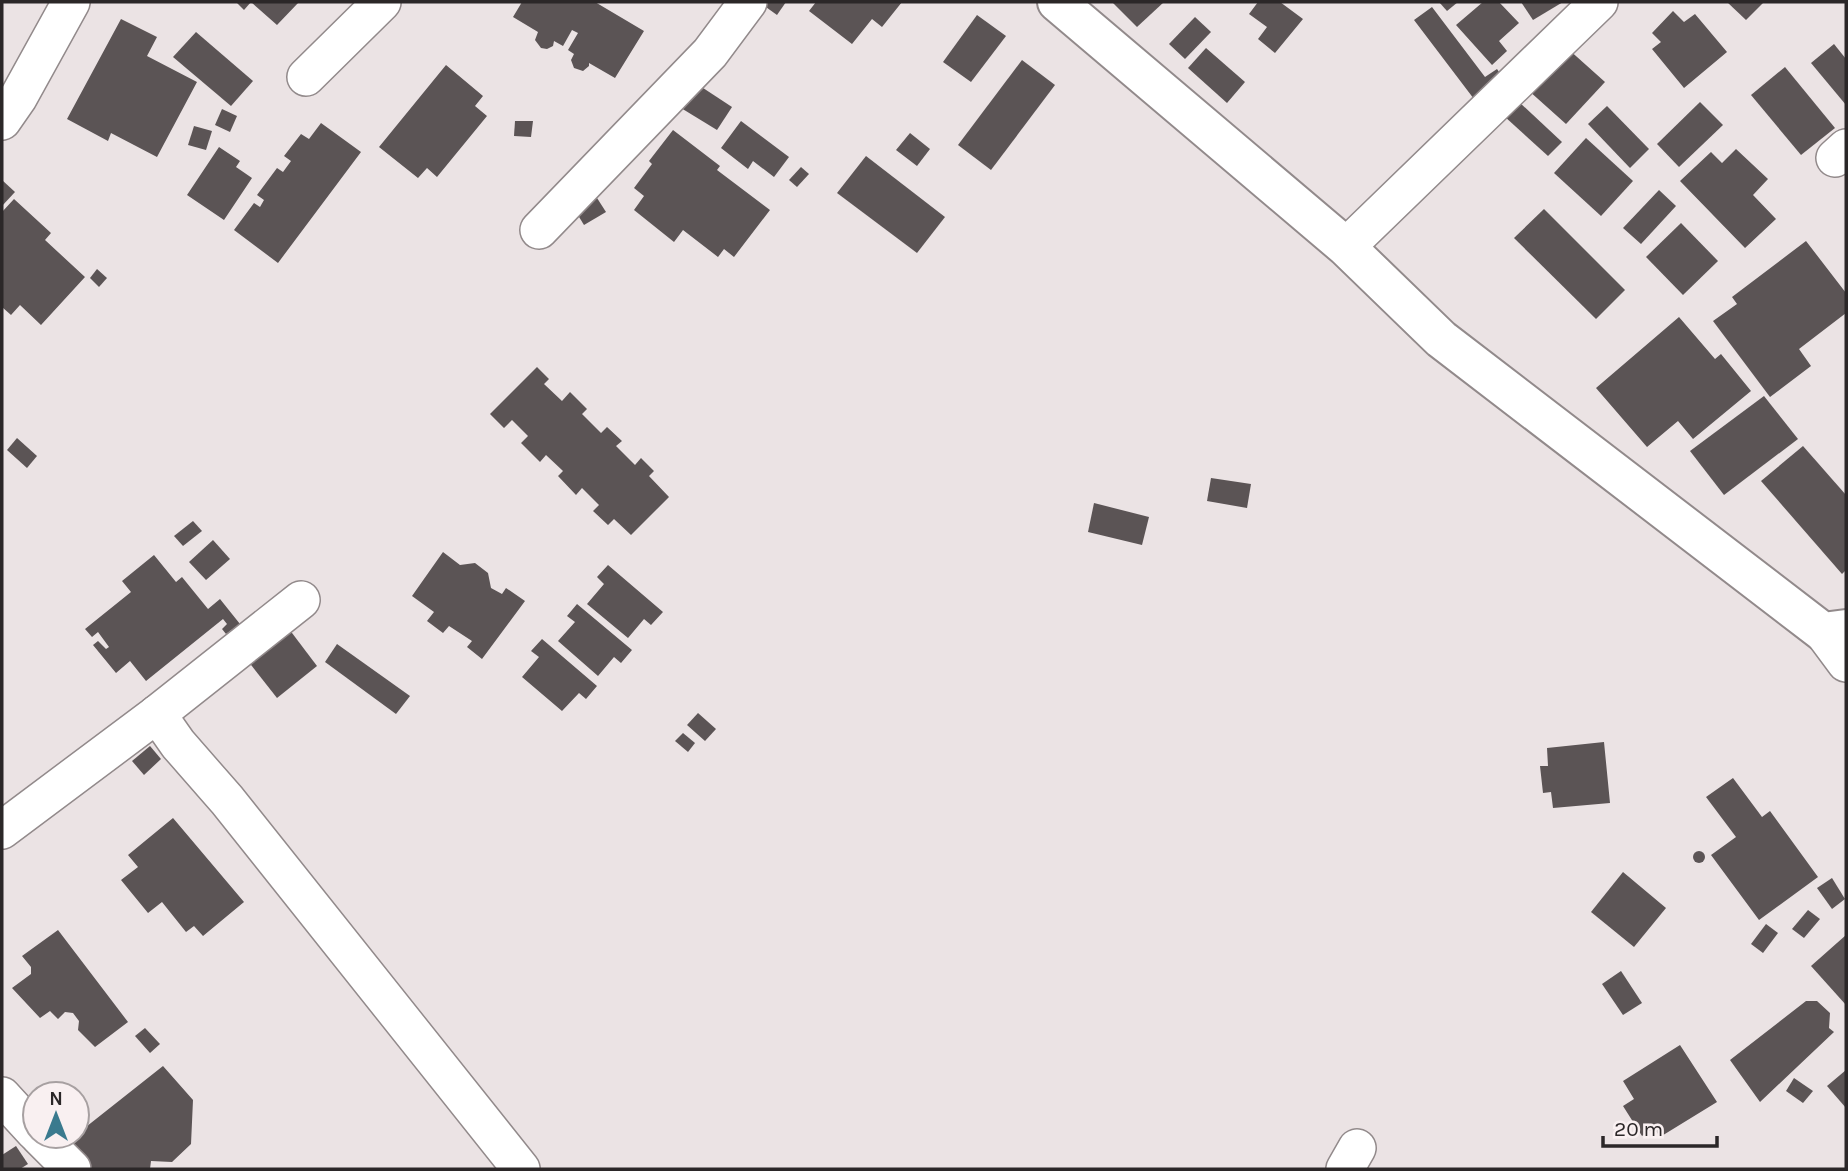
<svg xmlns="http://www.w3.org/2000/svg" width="1848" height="1171" viewBox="0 0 1848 1171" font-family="Karla,sans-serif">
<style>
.building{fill:#5b5455}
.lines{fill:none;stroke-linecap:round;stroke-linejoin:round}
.street-casing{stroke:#928a8b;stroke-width:40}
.secondary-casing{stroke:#928a8b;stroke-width:42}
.street{stroke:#fff;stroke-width:37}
.secondary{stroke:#fff;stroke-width:38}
</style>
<rect width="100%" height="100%" fill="#ebe3e4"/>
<g class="building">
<polygon points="236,2 299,2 277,25 251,2 244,10"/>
<polygon points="522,2 595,2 644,31 615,78 589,63 589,66 583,71 574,68 571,60 574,54 568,50 578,33 572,30 563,46 554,41 553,46 547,49 541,48 535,40 538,32 513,17"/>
<polygon points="759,2 786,2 777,15"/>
<polygon points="816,2 902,2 882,27 872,19 852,44 809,11"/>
<polygon points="1112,2 1164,2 1137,27"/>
<polygon points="1258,2 1280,2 1303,19 1275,53 1258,39 1267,27 1249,14"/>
<polygon points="1439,2 1458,2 1447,11"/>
<polygon points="1483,2 1499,2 1519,23 1499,41 1507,51 1492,65 1456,25"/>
<polygon points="1521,2 1563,2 1533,20"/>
<polygon points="1727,2 1764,2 1746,20"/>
<polygon points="1432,7 1485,77 1497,69 1506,82 1477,103 1414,20"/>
<polygon points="1673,11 1684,22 1695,14 1727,52 1684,88 1652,49 1661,42 1652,33"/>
<polygon points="977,15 1006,36 971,82 943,62"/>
<polygon points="1195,17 1211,32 1185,59 1169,44"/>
<polygon points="121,19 157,37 147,56 197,82 157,157 111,133 108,141 67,119"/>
<polygon points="196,32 253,81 231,106 173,57"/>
<polygon points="1834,44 1846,59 1846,105 1811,63"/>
<polygon points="1206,48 1245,82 1227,103 1188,68"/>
<polygon points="1567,48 1605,82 1566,124 1528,90"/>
<polygon points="1022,60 1055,85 991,170 958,145"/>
<polygon points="446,65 483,96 475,106 487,116 437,177 427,168 418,178 379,147"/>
<polygon points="1785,67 1835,128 1801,155 1751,95"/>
<polygon points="697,84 732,107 717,130 681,108"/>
<polygon points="1518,101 1562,142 1548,156 1504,116"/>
<polygon points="1700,102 1723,125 1679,167 1657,144"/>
<polygon points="1607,106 1649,149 1630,168 1588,124"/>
<polygon points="222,109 237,116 230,132 215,125"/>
<polygon points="515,121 533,121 531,137 514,136"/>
<polygon points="741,121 789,157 774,177 753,161 748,169 721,148"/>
<polygon points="321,123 361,152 278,263 234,230 254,203 260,207 264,200 257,195 277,168 283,172 291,161 284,156 301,134 309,139"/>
<polygon points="194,126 212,131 206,150 188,145"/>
<polygon points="673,130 720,166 717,170 770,210 734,257 724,249 718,257 683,230 674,242 634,210 644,196 634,188 652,164 649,161"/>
<polygon points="910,133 930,149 917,166 896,150"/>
<polygon points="1586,138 1633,181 1601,216 1554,173"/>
<polygon points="219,147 240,161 236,167 252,178 224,220 187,195"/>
<polygon points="1736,149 1768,179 1753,195 1776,219 1745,248 1680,181 1711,152 1722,163"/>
<polygon points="866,156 945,217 917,253 837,193"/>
<polygon points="801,167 809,174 797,187 789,180"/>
<polygon points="2,180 15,192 2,206"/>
<polygon points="1659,190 1676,206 1641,244 1623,228"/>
<polygon points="597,198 606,212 584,225 576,212"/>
<polygon points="14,199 51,233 45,240 85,277 41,325 20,305 11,315 2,307 2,212"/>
<polygon points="1544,209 1625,290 1596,319 1514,238"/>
<polygon points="1681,223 1718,261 1683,295 1646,257"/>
<polygon points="1806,241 1846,293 1846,313 1799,349 1811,366 1770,397 1713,321 1737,304 1732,297"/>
<polygon points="97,269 107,278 99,287 90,278"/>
<polygon points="1679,317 1715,359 1721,354 1751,391 1693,439 1678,421 1647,447 1596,388"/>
<polygon points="537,367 549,379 544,384 562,401 570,392 587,409 582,414 601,433 607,427 622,441 616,446 635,465 641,458 654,471 649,476 669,497 631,535 614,519 608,525 593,511 599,505 582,488 576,495 558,476 563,471 546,455 540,462 521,443 528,436 512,420 504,428 490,414"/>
<polygon points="1764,396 1798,439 1724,495 1690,451"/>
<polygon points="17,438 37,456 27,468 7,450"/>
<polygon points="1803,446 1846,495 1846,570 1842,574 1761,481"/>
<polygon points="1211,478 1251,484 1247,508 1207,501"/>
<polygon points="1094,503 1149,517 1142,545 1088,532"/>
<polygon points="193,521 202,531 183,546 174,536"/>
<polygon points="213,540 230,559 206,580 189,562"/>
<polygon points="443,552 460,565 475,563 488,573 491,588 502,594 506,588 525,601 482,659 467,647 472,641 449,626 443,633 427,621 434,612 412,596"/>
<polygon points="154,555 176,582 182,577 208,609 220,599 240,624 226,634 222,629 227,624 223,619 146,681 130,661 116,673 93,645 98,641 106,649 109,647 98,632 92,637 85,629 131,592 122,581"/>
<polygon points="608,565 663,612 651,625 644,619 628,638 587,604 604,584 597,577"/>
<polygon points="577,604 632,650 621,663 614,657 598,676 558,641 575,622 567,616"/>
<polygon points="289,629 317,666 277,698 248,661"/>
<polygon points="542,639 597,686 586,699 579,693 562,711 522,677 539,657 531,651"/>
<polygon points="337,644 410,696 396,714 325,662"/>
<polygon points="698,713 716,729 705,741 687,725"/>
<polygon points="683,733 695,743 688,752 675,741"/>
<polygon points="1604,742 1610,803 1553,808 1551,792 1543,793 1540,766 1548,766 1547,748"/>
<polygon points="150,746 161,759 144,775 132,761"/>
<polygon points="1733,778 1762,817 1770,811 1818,877 1759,920 1711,855 1736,837 1706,797"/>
<polygon points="173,818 244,902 203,936 194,926 186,932 162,902 148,913 121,880 138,867 128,855"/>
<circle cx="1699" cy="857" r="6"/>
<polygon points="1623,872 1666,908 1634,947 1591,912"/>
<polygon points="1832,878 1845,899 1832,909 1817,888"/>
<polygon points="1808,910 1820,919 1804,938 1792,929"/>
<polygon points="1766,924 1778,933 1763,953 1751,944"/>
<polygon points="58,930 128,1022 95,1047 78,1030 79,1021 73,1013 65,1012 58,1019 50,1011 40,1018 12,988 31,974 31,967 22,956"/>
<polygon points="1846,935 1846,1005 1811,966"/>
<polygon points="1621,971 1642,1003 1623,1015 1602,984"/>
<polygon points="1806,1001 1817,1001 1830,1013 1829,1028 1834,1032 1760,1102 1730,1060"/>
<polygon points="145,1028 160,1044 150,1053 135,1036"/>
<polygon points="1680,1045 1717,1102 1660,1137 1654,1128 1642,1136 1623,1106 1634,1099 1623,1081"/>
<polygon points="163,1066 193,1100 191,1144 172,1162 151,1161 150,1169 80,1169 60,1147 77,1136 77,1134"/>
<polygon points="1846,1070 1846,1108 1827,1086"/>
<polygon points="1794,1078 1813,1091 1803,1103 1786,1091"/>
<polygon points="16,1146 28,1164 20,1169 2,1169 2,1155"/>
</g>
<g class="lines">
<g class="street-casing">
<g id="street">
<polyline points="306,77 382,2"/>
<polyline points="2,121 18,98 71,2"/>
<polyline points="1835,158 1846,148"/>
<polyline points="539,230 710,53 748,2"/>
<polyline points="1346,247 1599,2"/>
<polyline points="1823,632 1846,663"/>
<polyline points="157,714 178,744 227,800 521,1169"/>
<polyline points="2,830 157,714 301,600"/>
<polyline points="2,1096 35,1132"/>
<polyline points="39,1136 72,1169"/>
<polyline points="1345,1169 1357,1148"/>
</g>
</g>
<g class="secondary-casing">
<polyline id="secondary" points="1057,2 1346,247 1441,339 1823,632 1846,629"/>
</g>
<use href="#street" class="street"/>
<use href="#secondary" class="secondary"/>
</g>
<rect width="1848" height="1171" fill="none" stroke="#2b2728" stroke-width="7"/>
<g transform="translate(56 1115)"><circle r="33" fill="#f9f0f1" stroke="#a7a0a1" stroke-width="2"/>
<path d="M0-5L12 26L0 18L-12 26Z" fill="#3a7a8e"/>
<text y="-10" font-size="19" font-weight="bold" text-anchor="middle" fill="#2b2728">N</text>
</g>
<path d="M1603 1136v10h114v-10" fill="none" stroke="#2b2728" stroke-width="3.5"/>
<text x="1614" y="1136" font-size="21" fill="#2b2728" stroke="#f9f0f1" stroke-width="5" paint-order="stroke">20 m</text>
</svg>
